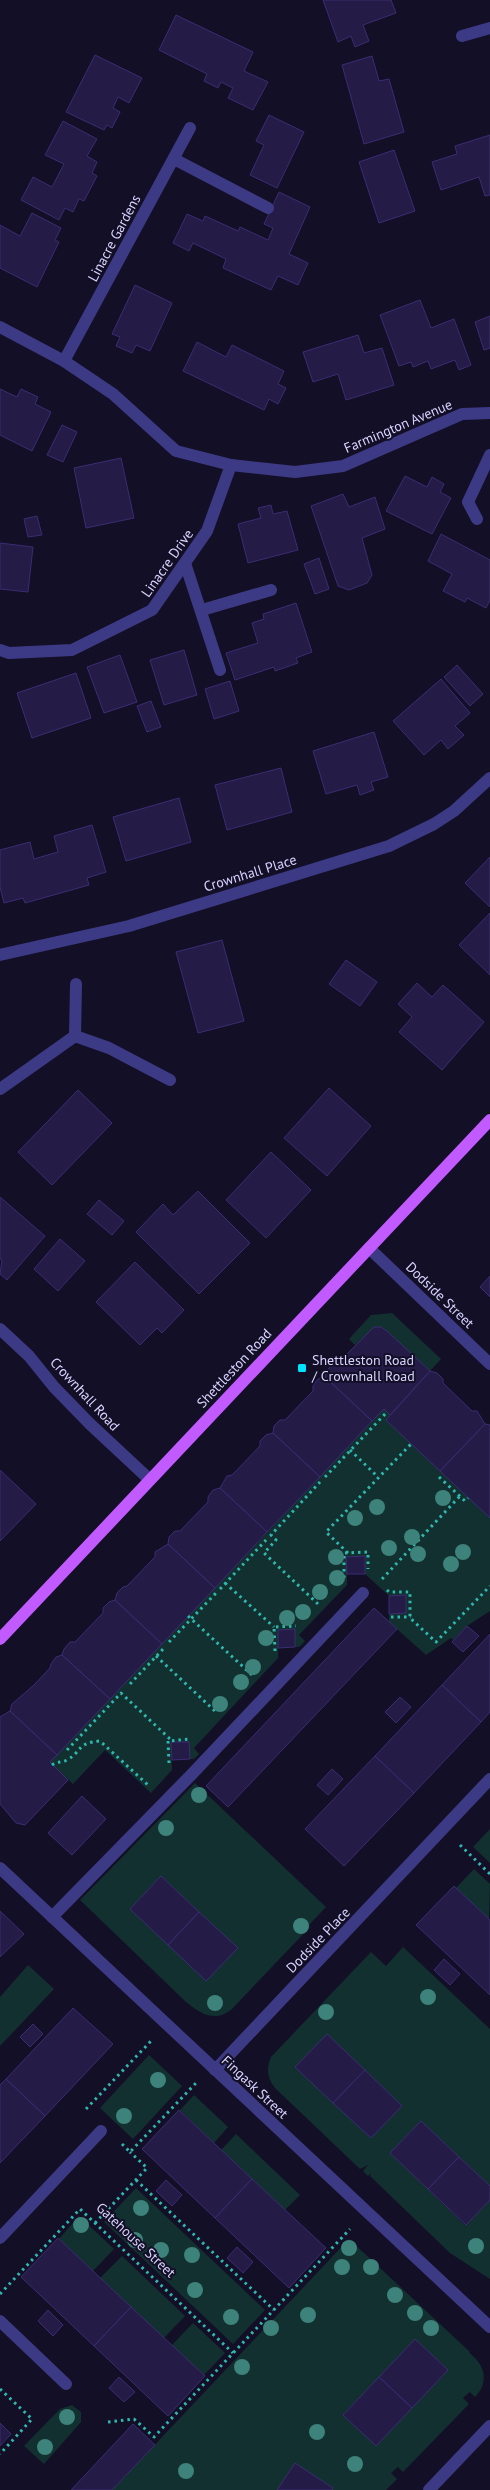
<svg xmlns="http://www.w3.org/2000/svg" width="490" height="2490" viewBox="0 0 490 2490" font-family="'PT Sans',sans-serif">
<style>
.green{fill:#12302f;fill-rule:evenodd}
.building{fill:#241b47;stroke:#3b2d73}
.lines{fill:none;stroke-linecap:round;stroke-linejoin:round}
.path{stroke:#2fb8b0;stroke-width:3;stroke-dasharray:2.5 4;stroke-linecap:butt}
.minor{stroke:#3d3a85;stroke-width:12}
.major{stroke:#c25bff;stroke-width:12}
.tree{fill:#3d827b}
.poi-dot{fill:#00e5ff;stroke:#130f26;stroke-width:2}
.labels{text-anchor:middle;stroke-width:4;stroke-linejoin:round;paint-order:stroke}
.street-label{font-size:14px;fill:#d9d4ff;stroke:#130f26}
.poi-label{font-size:14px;fill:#d9d4ff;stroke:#130f26;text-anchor:start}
</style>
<rect width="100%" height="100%" fill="#130f26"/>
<g class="green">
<polygon points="392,1313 441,1359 430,1371 381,1327 374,1327 355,1345 349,1339 371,1315"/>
<polygon points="384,1409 390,1415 386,1420 490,1518 490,1611 467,1626 453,1640 451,1638 426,1655 389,1622 389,1614 406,1613 406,1596 389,1596 365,1574 364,1556 347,1557 347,1585 299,1635 305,1641 299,1647 295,1647 295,1629 278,1630 278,1658 194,1748 199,1754 194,1759 190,1759 189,1742 171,1742 172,1770 151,1793 105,1750 73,1784 50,1762"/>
<path d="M195 1783 326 1907 309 1925 310 1927 232 2009C215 2023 201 2014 186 2002L80 1900ZM161 1876 237 1948 130 1909Z"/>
<polygon points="490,1829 490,1863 473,1847"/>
<polygon points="474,1869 490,1884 489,1919 456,1888"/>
<path d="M403 1947 490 2029V2186L421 2121 390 2153 465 2225 490 2200V2279L450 2253 370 2176 371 2173 368 2176 363 2171 368 2165 360 2169 275 2088C267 2078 266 2069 271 2057L371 1952 386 1966ZM295 2067 365 2070 402 2106 371 2138Z"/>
<polygon points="28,1965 54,1989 0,2046 0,1997"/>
<polygon points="149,2055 182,2086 133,2139 100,2108"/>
<polygon points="194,2095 228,2127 214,2143 180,2110"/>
<polygon points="236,2134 300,2195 285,2210 221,2150"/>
<polygon points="136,2188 265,2310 233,2344 104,2222"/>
<polygon points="79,2216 114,2249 93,2271 59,2239"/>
<path d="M349 2239 469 2351C470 2354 473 2356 476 2359 487 2371 486 2386 475 2397L470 2392 463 2398 469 2404 403 2472 398 2467 391 2473 397 2479 386 2490H112ZM415 2339 448 2370 376 2445 343 2415Z"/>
<polygon points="122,2256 185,2316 164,2338 100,2278"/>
<polygon points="193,2323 225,2353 204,2375 172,2345"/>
<polygon points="72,2405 81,2412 81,2422 44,2464 24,2446 60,2409"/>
</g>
<g class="building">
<polygon points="323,0 391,0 396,13 363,25 369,41 355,47 351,36 338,42"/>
<polygon points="176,15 253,52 244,71 268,82 253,110 228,98 233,88 221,82 218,88 204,81 207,74 159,50"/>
<polygon points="95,55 142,78 129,103 118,97 113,108 120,112 112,128 107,125 104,130 66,112"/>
<polygon points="372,56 379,81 389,79 404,132 364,144 342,65"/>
<polygon points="269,115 304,132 277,188 250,175 264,145 256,141"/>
<polygon points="63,121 97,139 87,156 97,162 92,173 97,176 84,201 79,199 73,212 65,208 59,220 21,200 33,177 52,187 64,164 45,155"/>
<polygon points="490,135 490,195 485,196 479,177 441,190 432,162 457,154 455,146"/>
<polygon points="394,150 415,211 379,223 359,162"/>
<polygon points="279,192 310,207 289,254 308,263 298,285 278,276 271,290 223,268 226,259 193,243 189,251 173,243 187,214 203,221 205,216 238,231 240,227 268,240 273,228 264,224"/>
<polygon points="32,213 61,228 55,240 59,242 37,287 0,268 0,225 20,236"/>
<polygon points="135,285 172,303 150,351 136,345 132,353 116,346 120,337 112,334"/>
<polygon points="420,300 431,328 454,319 471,365 459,370 455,360 431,369 428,361 413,367 411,362 399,366 380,315"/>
<polygon points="490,316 490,348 484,350 475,322"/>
<polygon points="358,335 364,353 382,348 394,385 346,400 338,374 313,382 303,352"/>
<polygon points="197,342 226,357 232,345 284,371 278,384 286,388 278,404 269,399 264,410 183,371"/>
<polygon points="0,389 17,397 21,389 38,397 35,404 51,412 32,451 0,435"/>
<polygon points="62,425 77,432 63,462 47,455"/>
<polygon points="121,458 134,518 86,528 74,468"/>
<polygon points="405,476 427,487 432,477 444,484 440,492 451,498 432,534 386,511"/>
<polygon points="343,494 349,507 375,497 385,529 362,538 372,575 367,583 349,590 338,586 311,506"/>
<polygon points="271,505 273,514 287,511 298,550 248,563 238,524 261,518 258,508"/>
<polygon points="37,516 42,535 28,537 24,519"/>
<polygon points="441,534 490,560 490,600 486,608 467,598 465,602 443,591 452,574 428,561"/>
<polygon points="0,543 33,547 28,592 0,589"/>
<polygon points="319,558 329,589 315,594 304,564"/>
<polygon points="296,603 312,652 296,658 298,663 275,671 274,667 235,680 226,653 258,643 252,623 264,619 263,614"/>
<polygon points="184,650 197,695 164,705 150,660"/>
<polygon points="120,655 137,702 104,713 87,667"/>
<polygon points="457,665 483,694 470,706 444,677"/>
<polygon points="76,673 91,718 32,738 17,693"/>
<polygon points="441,679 470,713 455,726 464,735 448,749 441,740 424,755 393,721"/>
<polygon points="230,681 239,711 214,719 205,689"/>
<polygon points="151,701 161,727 147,732 137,706"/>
<polygon points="374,732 388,777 371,782 374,790 360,795 357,785 326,794 313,751"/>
<polygon points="281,768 292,812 227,830 215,785"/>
<polygon points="179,798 191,842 126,861 113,817"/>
<polygon points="92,825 106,872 87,878 89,885 25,903 23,898 4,903 0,887 0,850 30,842 34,859 58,852 54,836"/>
<polygon points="490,857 490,907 465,883"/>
<polygon points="490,913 490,975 459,945"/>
<polygon points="222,940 244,1021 198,1033 176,952"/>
<polygon points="346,960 377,982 360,1006 329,984"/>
<polygon points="417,983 432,997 443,985 484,1022 442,1070 399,1032 412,1017 398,1004"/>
<polygon points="329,1088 371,1126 327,1176 284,1138"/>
<polygon points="78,1090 112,1123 52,1185 18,1152"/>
<polygon points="271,1152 311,1190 266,1238 226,1200"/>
<polygon points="198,1191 250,1243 199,1294 136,1232 163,1204 173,1215"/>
<polygon points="0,1197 45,1236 7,1280 0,1274 2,1260 0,1259"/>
<polygon points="99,1200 124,1221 112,1235 87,1214"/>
<polygon points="60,1239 85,1261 58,1291 34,1269"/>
<polygon points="135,1262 184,1310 162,1333 157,1328 140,1345 96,1302"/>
<polygon points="490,1276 490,1297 480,1287"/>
<polygon points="374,1327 381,1327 388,1332 430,1371 390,1415 384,1409 372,1421 325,1377 326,1371 333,1364 337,1364"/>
<polygon points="430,1371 437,1373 443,1379 443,1383 472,1411 477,1411 485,1424 440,1471 386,1420"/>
<polygon points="325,1377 372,1421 320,1477 273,1433 274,1426 280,1420 285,1420 313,1391 313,1386 318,1379"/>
<polygon points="485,1424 490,1425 490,1518 440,1471"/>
<polygon points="273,1433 320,1477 267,1532 220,1488 227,1476 232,1475 260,1446 260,1441 266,1435"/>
<polygon points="0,1470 36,1504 0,1541"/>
<polygon points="220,1488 267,1532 215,1588 168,1544 169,1537 175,1531 180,1531 208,1502 208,1497 213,1490"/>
<polygon points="168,1544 215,1588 162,1644 115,1600 117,1593 123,1587 127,1586 155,1557 155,1552"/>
<polygon points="365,1556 365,1574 347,1574 346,1557"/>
<polygon points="406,1595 406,1613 389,1614 389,1596"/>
<polygon points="115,1600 162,1644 110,1699 62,1655 64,1649 70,1642 75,1642 103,1613 103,1608 109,1602"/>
<polygon points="374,1608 397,1629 228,1807 206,1786"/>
<polygon points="467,1626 479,1636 463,1652 452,1642"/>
<polygon points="295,1629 295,1647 278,1648 278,1630"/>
<polygon points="490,1634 490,1712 481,1722 442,1685"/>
<polygon points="62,1655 110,1699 57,1755 10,1711 12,1704 34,1685 50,1668 51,1664 56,1657"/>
<polygon points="442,1685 481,1722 414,1793 375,1756"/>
<polygon points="400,1697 411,1707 396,1723 385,1712"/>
<polygon points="10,1711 57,1755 50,1762 68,1780 25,1825 16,1823 0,1804 0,1717"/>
<polygon points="171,1742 189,1742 190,1759 172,1760"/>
<polygon points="375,1756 414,1793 344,1866 305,1829"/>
<polygon points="332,1769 343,1779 328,1795 317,1785"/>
<polygon points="82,1796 106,1819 72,1855 48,1833"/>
<polygon points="161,1876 199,1912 168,1945 130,1909"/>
<polygon points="454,1886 490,1920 490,1995 416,1925"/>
<polygon points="0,1911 24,1934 0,1957"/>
<polygon points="199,1912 238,1948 206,1981 168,1945"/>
<polygon points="444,1959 460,1974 450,1985 434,1970"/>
<polygon points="73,2008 113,2044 45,2116 6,2079"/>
<polygon points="33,2024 43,2034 30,2047 20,2037"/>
<polygon points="327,2034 365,2070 333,2103 295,2067"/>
<polygon points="365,2070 402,2106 371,2138 333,2103"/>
<polygon points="6,2079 45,2116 0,2163 0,2085"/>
<polygon points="179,2110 252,2179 215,2218 142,2149"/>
<polygon points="421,2121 459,2157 428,2189 390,2153"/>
<polygon points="459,2157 490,2186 490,2200 466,2225 428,2189"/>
<polygon points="252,2179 326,2248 289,2288 215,2218"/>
<polygon points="166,2180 182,2195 172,2206 156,2191"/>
<polygon points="58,2238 131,2307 94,2346 21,2277"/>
<polygon points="237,2247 253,2262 243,2273 227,2258"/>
<polygon points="131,2307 205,2376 168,2416 94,2346"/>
<polygon points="48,2310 63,2325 53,2336 38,2321"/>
<polygon points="415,2339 448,2370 412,2408 379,2377"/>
<polygon points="119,2377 135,2392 124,2402 109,2388"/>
<polygon points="379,2377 412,2408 376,2446 343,2415"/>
<polygon points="0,2423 11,2434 0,2446"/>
<polygon points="133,2424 155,2445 129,2472 112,2490 71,2490"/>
<polygon points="295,2463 333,2488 332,2490 277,2490"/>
</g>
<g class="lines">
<g class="path">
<polyline points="350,1450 378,1477"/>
<polyline points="325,1477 387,1412"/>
<polyline points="439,1477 465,1501 468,1498"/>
<polyline points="348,1553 326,1532 411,1444"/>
<polyline points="344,1578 344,1553 368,1552 368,1569"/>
<polyline points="382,1579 460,1496"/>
<polyline points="225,1583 274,1627"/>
<polyline points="220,1589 266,1540"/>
<polyline points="387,1590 389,1592 410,1592 410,1618 436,1642 490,1586"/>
<polyline points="318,1604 264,1553 276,1540 271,1535 320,1482"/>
<polyline points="188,1616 252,1675"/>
<polyline points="391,1617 411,1617"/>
<polyline points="169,1642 216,1593"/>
<polyline points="275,1651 274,1627 296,1626"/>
<polyline points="156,1656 216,1712"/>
<polyline points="130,1684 165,1647"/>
<polyline points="67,1750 121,1693 170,1739"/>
<polyline points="169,1763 168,1741 191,1739"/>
<path d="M52 1765C57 1761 62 1763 67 1760 83 1751 76 1743 100 1741L148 1785"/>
<polyline points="460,1845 490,1874"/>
<polyline points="86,2109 151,2041"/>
<polyline points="122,2144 130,2152 196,2083"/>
<polyline points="136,2180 274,2310"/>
<polyline points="95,2223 147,2168 130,2152"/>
<polyline points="0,2294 80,2209 233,2353"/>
<polyline points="0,2389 32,2419 0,2454"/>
<polyline points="108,2422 134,2419 154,2437 350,2229"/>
</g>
<g class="minor">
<polyline points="462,36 490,28"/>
<polyline points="174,159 268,208"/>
<polyline points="0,327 64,361 113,394 176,451 231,465 295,472 343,466 462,414 490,413"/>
<polyline points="64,361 190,128"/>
<polyline points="477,519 468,502 490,455"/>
<polyline points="185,563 220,670"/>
<polyline points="202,610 271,590"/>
<polyline points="0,650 9,653 72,650 152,610 207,531 231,465"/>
<polyline points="0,955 129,926 389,846 434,824 454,811 490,778"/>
<polyline points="75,1036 76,984"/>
<polyline points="0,1089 75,1036 109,1048 170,1080"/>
<polyline points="369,1248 490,1364"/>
<polyline points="0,1329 29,1356 54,1387 90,1424 149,1479"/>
<polyline points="0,1868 490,2327"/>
<polyline points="52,1917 193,1773 363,1593"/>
<polyline points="215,2070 490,1779"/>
<polyline points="0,2238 101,2131"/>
<polyline points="0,2321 66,2384"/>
<polyline points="429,2490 490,2426"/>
</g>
<polyline class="major" points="0,1639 490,1120"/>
</g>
<g class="tree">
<circle cx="443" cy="1498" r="8"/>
<circle cx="377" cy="1507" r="8"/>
<circle cx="355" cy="1518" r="8"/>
<circle cx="412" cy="1537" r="8"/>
<circle cx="389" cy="1548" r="8"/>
<circle cx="463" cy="1552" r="8"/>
<circle cx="418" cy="1554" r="8"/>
<circle cx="336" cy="1557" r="8"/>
<circle cx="451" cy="1564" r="8"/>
<circle cx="337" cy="1578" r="8"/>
<circle cx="320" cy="1592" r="8"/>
<circle cx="303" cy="1612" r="8"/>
<circle cx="287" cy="1618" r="8"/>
<circle cx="266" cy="1638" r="8"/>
<circle cx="253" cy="1667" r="8"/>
<circle cx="241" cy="1682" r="8"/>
<circle cx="220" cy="1704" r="8"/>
<circle cx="199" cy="1795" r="8"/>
<circle cx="166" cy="1828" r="8"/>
<circle cx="301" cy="1926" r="8"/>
<circle cx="428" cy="1997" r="8"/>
<circle cx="215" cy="2003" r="8"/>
<circle cx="326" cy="2012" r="8"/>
<circle cx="158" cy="2080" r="8"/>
<circle cx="124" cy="2116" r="8"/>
<circle cx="141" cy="2208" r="8"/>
<circle cx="81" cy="2225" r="8"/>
<circle cx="135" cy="2240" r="8"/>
<circle cx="476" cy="2246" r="8"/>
<circle cx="349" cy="2248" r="8"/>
<circle cx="161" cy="2250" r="8"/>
<circle cx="192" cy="2255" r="8"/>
<circle cx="342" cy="2267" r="8"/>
<circle cx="371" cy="2267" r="8"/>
<circle cx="195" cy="2290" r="8"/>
<circle cx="395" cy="2295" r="8"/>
<circle cx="415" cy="2313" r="8"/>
<circle cx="308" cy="2315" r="8"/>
<circle cx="231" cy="2317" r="8"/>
<circle cx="271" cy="2328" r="8"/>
<circle cx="431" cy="2328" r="8"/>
<circle cx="242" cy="2367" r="8"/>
<circle cx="67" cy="2417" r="8"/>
<circle cx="317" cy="2432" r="8"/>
<circle cx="45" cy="2447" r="8"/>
<circle cx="355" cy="2464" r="8"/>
<circle cx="186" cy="2471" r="8"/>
</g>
<rect class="poi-dot" x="297" y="1363" width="10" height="10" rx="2.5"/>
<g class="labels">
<g class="street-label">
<text transform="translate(114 238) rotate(-62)" y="5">Linacre Gardens</text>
<text transform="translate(398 426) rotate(-23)" y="5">Farmington Avenue</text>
<text transform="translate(167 563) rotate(-55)" y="5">Linacre Drive</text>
<text transform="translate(250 873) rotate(-17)" y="5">Crownhall Place</text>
<text transform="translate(440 1295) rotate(44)" y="5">Dodside Street</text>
<text transform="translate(234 1368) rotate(-47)" y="5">Shettleston Road</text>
<text transform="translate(85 1394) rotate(47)" y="5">Crownhall Road</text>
<text transform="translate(318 1940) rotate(-46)" y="5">Dodside Place</text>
<text transform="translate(255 2087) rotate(43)" y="5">Fingask Street</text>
<text transform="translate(136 2240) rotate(43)" y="5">Gatehouse Street</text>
</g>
<g class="poi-label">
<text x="312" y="1365">Shettleston Road<tspan x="312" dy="16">/ Crownhall Road</tspan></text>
</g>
</g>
</svg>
